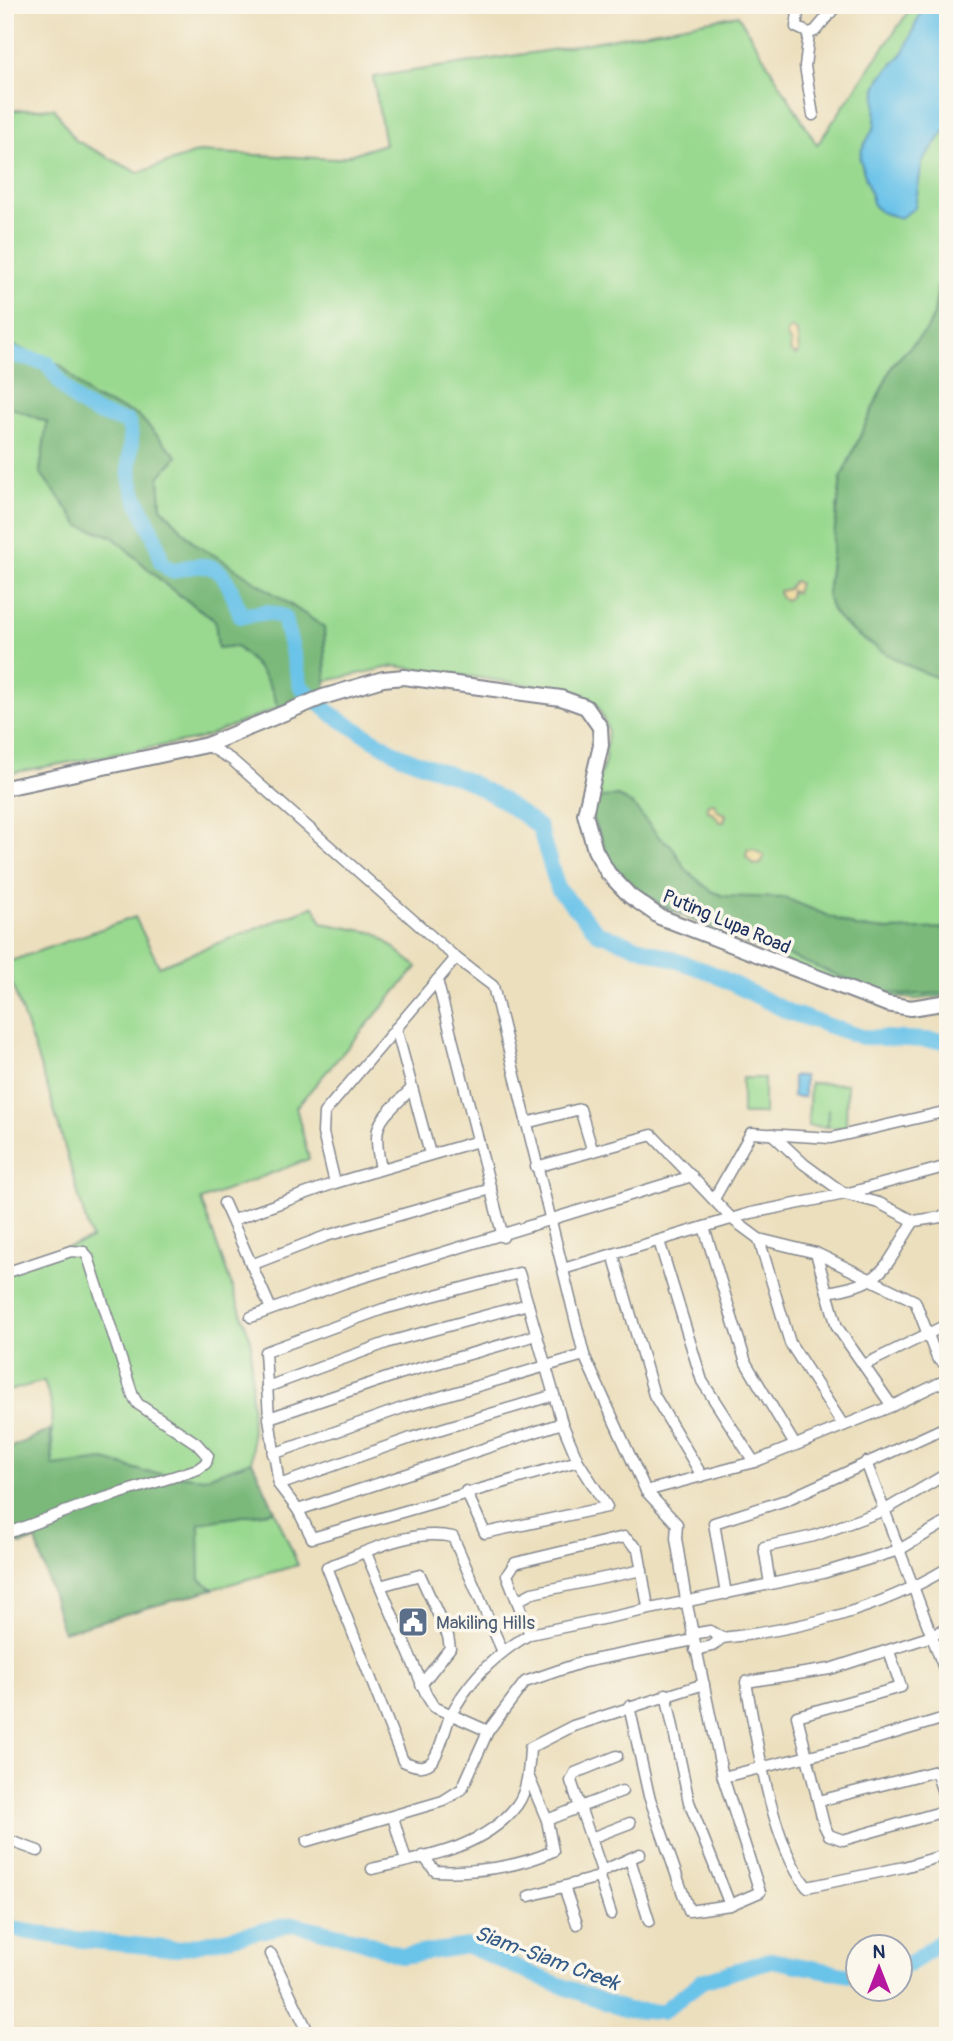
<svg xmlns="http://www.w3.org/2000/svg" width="953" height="2041" viewBox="0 0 953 2041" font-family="Pangolin,sans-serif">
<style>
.green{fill:#99d98f;stroke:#5a8476;stroke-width:2}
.forest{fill:#7ab97a;stroke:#4a746c;stroke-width:2}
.sand{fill:#eeda9e;stroke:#84847e;stroke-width:2}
.water{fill:#6bc3e9;stroke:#4379a4;stroke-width:2}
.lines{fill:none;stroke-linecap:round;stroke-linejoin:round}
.river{stroke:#6bc3e9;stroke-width:16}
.street-casing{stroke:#84878e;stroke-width:13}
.secondary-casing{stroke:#84878e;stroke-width:18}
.street{stroke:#fff;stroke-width:10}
.secondary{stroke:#fff;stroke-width:14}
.labels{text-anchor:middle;stroke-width:7;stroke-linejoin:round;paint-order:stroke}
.street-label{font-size:19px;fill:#1b2f5e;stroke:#fbf7ec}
.service-label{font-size:19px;fill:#4e5e75;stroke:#fbf7ec;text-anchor:start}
.water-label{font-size:21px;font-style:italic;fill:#335b88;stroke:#fbf7ec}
</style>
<rect width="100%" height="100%" fill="#fbf7ec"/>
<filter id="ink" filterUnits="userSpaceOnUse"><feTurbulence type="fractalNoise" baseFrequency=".0143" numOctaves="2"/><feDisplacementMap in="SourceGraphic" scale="14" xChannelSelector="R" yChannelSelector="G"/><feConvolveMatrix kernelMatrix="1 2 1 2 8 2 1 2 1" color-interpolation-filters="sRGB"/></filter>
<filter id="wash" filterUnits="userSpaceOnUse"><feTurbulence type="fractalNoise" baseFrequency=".00686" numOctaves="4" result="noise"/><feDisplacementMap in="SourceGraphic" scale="28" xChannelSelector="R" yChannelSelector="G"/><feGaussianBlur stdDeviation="1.57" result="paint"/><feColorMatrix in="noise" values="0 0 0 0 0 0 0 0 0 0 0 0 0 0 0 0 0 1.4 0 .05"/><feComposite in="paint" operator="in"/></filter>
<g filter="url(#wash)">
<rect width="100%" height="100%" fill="#ecdfbd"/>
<g class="green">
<path d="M913 5H948V255L941 266 934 315 927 330 893 364 841 478 827 595C829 599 830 606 832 610 846 634 921 677 948 680V996L917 999 873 995 814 974 658 905 627 886 607 862 588 813 605 761 608 730 599 708 579 692 395 666 326 681 324 627 221 559 196 545 161 507 159 477 177 457 138 415 91 397 62 366 5 342V111L54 108 75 140 138 173 199 152 336 159 385 144 373 77 551 50 738 15 817 145Z"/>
<path d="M5 405 47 422 40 472 80 526 112 536 167 586 215 621 218 648 236 646C257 665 271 680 278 708L199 739 5 774Z"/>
<polygon points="314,906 322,923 376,933 417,967 296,1107 309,1159 201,1200 251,1340 252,1461 204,1478 145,1472 105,1460 53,1466 51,1403 44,1381 5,1392 5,1269 91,1239 49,1092 5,963 135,917 159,966"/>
<rect x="742" y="1078" width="22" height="36"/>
<polygon points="810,1083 847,1084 846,1128 828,1127 828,1109 827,1127 808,1126"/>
<polygon points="275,1511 298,1565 213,1589 200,1580 198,1523"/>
</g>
<g class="forest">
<path d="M948 255V680C921 677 846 634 832 610 830 606 829 600 827 595L841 478 893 364 927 330 934 315 941 266Z"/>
<path d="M5 342 62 366 91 397 138 415 177 456 159 477 161 507 196 545 221 559 324 627 326 689 278 708C271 680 257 665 236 646L218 648 215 620 167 586 112 536 80 526 40 472 47 422 5 405Z"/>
<polygon points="618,796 634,806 659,837 671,845 687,871 711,891 724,896 785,898 856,927 890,930 948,928 948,993 903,995 874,990 660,904 632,885 611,864 590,813 593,802 602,797"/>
<polygon points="50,1430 53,1466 105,1460 145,1472 204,1478 252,1461 275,1511 199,1523 200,1579 213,1589 63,1632 36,1540 20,1545 15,1529 5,1532 5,1450"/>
</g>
<g class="sand">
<polygon points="790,328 797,332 799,352 795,355 790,351 791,344 786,334"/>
<polygon points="794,581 799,583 796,593 791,591 790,597 785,600 780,597 779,591 788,589"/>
<polygon points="713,802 719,812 726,814 724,822 720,822 713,813 708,811 707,805"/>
<polygon points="753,849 764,856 761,864 754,865 746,857 747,850"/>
</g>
<g class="water">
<polygon points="928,5 948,5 948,127 922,162 915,208 900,218 881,212 874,206 860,159 862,149 875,126 876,88 881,77 904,52 920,14"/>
<rect x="793" y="1076" width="11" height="21"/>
</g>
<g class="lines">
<g class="river">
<path d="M5 353 47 363C72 401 82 412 128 422 135 444 127 455 130 475 133 503 157 530 161 562L172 571C222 556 225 573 241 616L267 612 284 617 301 687 334 716 401 756 468 781 502 800 539 827 558 889 598 933 709 972 791 1013 862 1037 948 1041"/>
<polyline points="5,1928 73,1939 177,1949 293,1924 360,1940 402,1956 468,1946 541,1978 626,2010 662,2012 702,1981 771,1960 849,1975 858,1973"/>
<polyline points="900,1966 910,1964 948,1936"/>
</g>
</g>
</g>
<g filter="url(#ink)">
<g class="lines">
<g class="street-casing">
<g id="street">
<polyline points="799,5 796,27 809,33 815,31 837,5"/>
<polyline points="809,33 805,66 813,115"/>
<polyline points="207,745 232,760 456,958 324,1113 323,1133 335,1183"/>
<polyline points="456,958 493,986 584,1355 646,1491 677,1524 676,1538 686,1600 723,1777 760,1892 730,1905 689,1911 649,1796 629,1706"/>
<polyline points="437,980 503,1237"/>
<polyline points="396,1028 430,1154"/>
<polyline points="526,1123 580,1109 592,1149"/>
<polyline points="772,1134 804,1164 845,1194 879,1203 914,1221 948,1216"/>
<polyline points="536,1167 652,1135 732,1219 759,1239 816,1253 915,1301 937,1358 948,1366"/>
<path d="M381 1169C371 1120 379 1122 412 1088"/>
<polyline points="714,1199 751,1133 831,1138 948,1111"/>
<polyline points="224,1203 271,1309"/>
<polyline points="233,1220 335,1183 478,1141"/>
<polyline points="704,1227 746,1363 795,1445"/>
<polyline points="759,1239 790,1343 843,1425"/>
<polyline points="659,1241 702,1381 754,1462"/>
<polyline points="816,1253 837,1327 892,1406"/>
<polyline points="613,1254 654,1395 702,1476"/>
<polyline points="251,1265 326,1236 491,1189"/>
<polyline points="563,1269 751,1213 845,1194 948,1166"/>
<polyline points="5,1273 71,1251 84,1252 88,1257 133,1396 138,1404 196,1443 208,1456 206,1463 198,1469 89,1503 5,1534"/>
<path d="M827 1292C887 1283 884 1267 914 1221"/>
<polyline points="251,1317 344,1283 692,1176"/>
<polyline points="864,1365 948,1324"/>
<polyline points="267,1387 389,1342 528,1304"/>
<polyline points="269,1418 399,1374 537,1335"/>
<polyline points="273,1454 405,1407 584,1355"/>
<polyline points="866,1462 948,1679"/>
<polyline points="279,1485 411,1438 554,1395"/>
<polyline points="466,1491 485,1533 607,1507 578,1461 562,1423 519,1273 383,1309 265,1352 269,1418 279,1485 298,1510 312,1538 578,1461"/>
<polyline points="646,1491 754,1462 892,1406 948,1379"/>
<polyline points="298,1510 562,1423"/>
<polyline points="366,1553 427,1696 434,1707 488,1731"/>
<polyline points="770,1584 764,1547 814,1536 885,1510 948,1473"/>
<polyline points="380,1586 420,1575 448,1636 450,1648 421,1685"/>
<polyline points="726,1594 714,1523 786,1500 948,1426"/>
<polyline points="517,1601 532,1593 642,1570"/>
<path d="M948 1627 932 1636 830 1669 746 1682C756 1738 772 1845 807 1887L904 1867 948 1854"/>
<polyline points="530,1634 507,1575 515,1563 624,1537 638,1549 648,1607"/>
<polyline points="692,1634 710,1631 722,1638"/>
<path d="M502 1650 453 1537C409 1528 368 1552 327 1567L403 1761C414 1766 425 1770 433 1760 441 1749 444 1732 449 1719 467 1681 494 1655 530 1634L823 1573 899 1550 948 1521"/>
<path d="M695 1650 712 1646 722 1638C802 1629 878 1610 948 1568"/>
<polyline points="889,1651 901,1687 797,1716 824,1825 829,1835 843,1840 948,1810"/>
<polyline points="666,1694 689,1802 730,1905"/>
<polyline points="723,1777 858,1744 948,1717"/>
<polyline points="622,1791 580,1807 602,1871 640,1854"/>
<polyline points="819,1801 936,1771 948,1809"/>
<polyline points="393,1817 406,1861"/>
<polyline points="547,1820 580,1807 571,1781 575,1773 617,1756"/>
<polyline points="591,1838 630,1823"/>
<polyline points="5,1839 38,1851"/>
<polyline points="307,1841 443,1801 462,1789 488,1731 525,1682 583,1662 694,1640"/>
<path d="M423 1856 435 1871C474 1873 519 1867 553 1851L547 1820 528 1775"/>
<polyline points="630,1859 649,1921"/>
<path d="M372 1869C421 1858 484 1849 517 1805 528 1790 529 1766 530 1748L573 1726 704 1684"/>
<polyline points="599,1877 611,1914"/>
<polyline points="564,1887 577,1924"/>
<polyline points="529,1896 599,1877 602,1871"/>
<polyline points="271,1954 310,2036"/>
</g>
</g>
<g class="secondary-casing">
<polyline id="secondary" points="5,788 207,745 323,697 383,679 404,677 561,698 586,707 600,727 601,745 585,814 595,850 608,873 630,896 660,917 887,1004 911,1008 948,1002"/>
</g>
<use href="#street" class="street"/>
<use href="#secondary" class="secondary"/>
</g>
</g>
<defs>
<g id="civic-square" transform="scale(1.575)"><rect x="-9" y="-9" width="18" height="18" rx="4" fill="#5c6f8a" stroke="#fbf7ec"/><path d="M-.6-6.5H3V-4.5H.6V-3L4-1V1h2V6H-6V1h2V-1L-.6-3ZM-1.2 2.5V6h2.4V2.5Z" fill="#fff"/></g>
</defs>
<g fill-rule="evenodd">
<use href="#civic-square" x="413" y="1622"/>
</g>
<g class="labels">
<g class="street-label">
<text transform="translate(727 921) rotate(23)" y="7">Puting Lupa Road</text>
</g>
<g class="service-label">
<text x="436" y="1629">Makiling Hills</text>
</g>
<g class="water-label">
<text transform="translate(547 1958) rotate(20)" y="7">Siam-Siam Creek</text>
</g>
</g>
<rect width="953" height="2041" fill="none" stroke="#fbf7ec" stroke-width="28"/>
<g transform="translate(879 1968)"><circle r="33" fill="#fbf7ec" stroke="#a1a7b3" stroke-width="2"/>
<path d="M0-5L12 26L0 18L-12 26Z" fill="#b5179e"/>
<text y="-10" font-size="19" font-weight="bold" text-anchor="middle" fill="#1b2f5e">N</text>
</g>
</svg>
